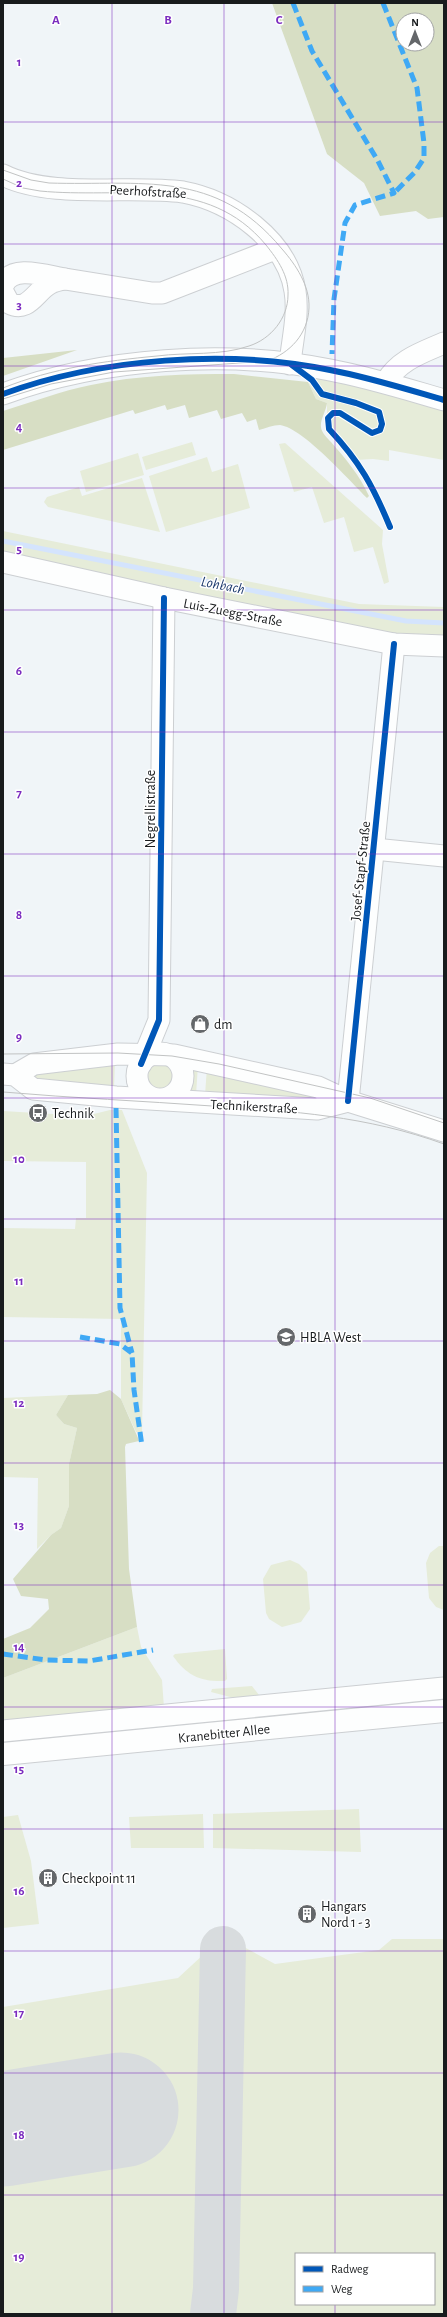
<svg xmlns="http://www.w3.org/2000/svg" width="447" height="2317" viewBox="0 0 447 2317" font-family="'Alegreya Sans',sans-serif">
<style>
.green{fill:#e6ecd9;fill-rule:evenodd}
.forest{fill:#d7dec4;fill-rule:evenodd}
.lines{fill:none;stroke-linecap:round;stroke-linejoin:round}
.stream{stroke:#d4e4fd;stroke-width:5}
.taxiway{stroke:#d8dcde;stroke-width:46}
.runway{stroke:#d8dcde;stroke-width:115}
.minor-casing{stroke:#cccfd2;stroke-width:23}
.major-casing{stroke:#cccfd2;stroke-width:24}
.minor{stroke:#fdfefe;stroke-width:21}
.major{stroke:#fdfefe;stroke-width:22}
.tram{stroke:#c1c3c3;stroke-width:1}
.quiet{stroke:#3fa9f5;stroke-width:5;stroke-dasharray:10 5;stroke-linecap:butt}
.cycleway-casing{stroke:#fff;stroke-width:8}
.cycleway{stroke:#0057b8;stroke-width:6}
.grid{fill:none;stroke:#7b2cbf;stroke-width:1;stroke-opacity:0.55}
.labels{text-anchor:middle;stroke-width:3;stroke-linejoin:round;paint-order:stroke}
.street-label{font-size:14px;fill:#181b1d;stroke:#fff}
.poi-label{font-size:14px;fill:#181b1d;stroke:#fff;text-anchor:start}
.water-label{font-size:15px;font-style:italic;fill:#1d3a6d;stroke:#fff}
.grid-label{font-size:13px;text-anchor:middle;font-weight:bold;fill:#7b2cbf;stroke:#fff;stroke-width:3;stroke-linejoin:round;paint-order:stroke}
</style>
<rect width="100%" height="100%" fill="#f0f5f8"/>
<g class="green">
<polygon points="328,369 444,400 444,460 389,450 389,461 373,459 356,460 327,424 327,403 316,399 308,382 321,393 313,380"/>
<polygon points="192,442 196,455 146,470 142,457"/>
<polygon points="285,443 383,530 382,544 389,582 384,584 373,547 354,552 344,517 324,523 312,487 294,492 279,444"/>
<polygon points="138,453 144,475 86,492 80,471"/>
<polygon points="207,457 212,472 238,464 250,508 166,532 149,476"/>
<polygon points="142,478 160,532 48,507 44,502 47,497 79,487 82,496"/>
<polygon points="3,531 359,604 444,607 444,644 3,554"/>
<polygon points="115,1061 114,1089 34,1080 32,1073"/>
<circle cx="161" cy="1076" r="13"/>
<polygon points="191,1064 198,1065 196,1095 185,1093 192,1080"/>
<polygon points="207,1067 313,1090 312,1099 205,1095"/>
<polygon points="110,1110 122,1110 147,1173 142,1432 136,1432 121,1399 121,1319 3,1317 3,1228 75,1229 76,1218 86,1218 86,1162 3,1161 3,1111 86,1116"/>
<polygon points="68,1395 56,1415 64,1424 77,1428 69,1464 69,1506 61,1528 51,1535 37,1549 38,1478 3,1477 3,1398"/>
<polygon points="439,1546 444,1546 444,1610 436,1607 429,1598 426,1563 430,1553"/>
<polygon points="290,1560 299,1564 307,1572 310,1609 301,1622 282,1627 269,1619 266,1613 263,1579 271,1565"/>
<polygon points="137,1627 141,1647 162,1680 164,1708 3,1726 3,1678"/>
<path d="M225 1649 227 1679 225 1681C201 1682 187 1676 173 1656L175 1654Z"/>
<polygon points="252,1686 259,1695 257,1697 234,1698 211,1692 212,1689"/>
<polygon points="444,1697 444,1702 3,1747 3,1741"/>
<polygon points="359,1809 361,1852 213,1848 213,1814"/>
<polygon points="203,1814 204,1848 131,1848 129,1817"/>
<polygon points="18,1815 31,1861 39,1924 3,1928 3,1817"/>
<path d="M392 1939H444V2314H3V2007L178 1978 205 1953 223 1949 244 1947 275 1964 379 1950ZM296 2254H434V2304H296Z"/>
</g>
<g class="forest">
<path d="M272 3H444V217L428 219 416 211 380 216 364 183 327 154ZM403 20H427V44H403Z"/>
<polygon points="77,350 3,376 3,358"/>
<path d="M234 374 308 382 316 399 327 403C326 411 320 420 321 427 321 432 328 439 331 442 346 459 360 476 369 496L367 498C350 481 303 428 280 425 273 425 266 428 259 430L256 419 247 422 242 413 221 419 217 410 189 418 185 405 167 410 165 405 135 414 133 410 3 450V411C32 402 61 391 91 385 137 375 187 374 234 374Z"/>
<polygon points="110,1390 121,1399 138,1438 139,1441 126,1444 125,1447 129,1569 137,1627 3,1678 3,1639 30,1628 49,1609 48,1599 21,1596 13,1579 51,1535 61,1528 69,1506 69,1464 77,1428 64,1424 56,1415 68,1395 97,1394"/>
</g>
<g class="lines">
<polyline class="stream" points="3,541 406,621 444,623"/>
<polyline class="taxiway" points="213,2314 216,2289 223,1949"/>
<polyline class="runway" points="3,2129 121,2110"/>
<g class="minor-casing">
<g id="minor">
<path d="M3 175C50 199 130 185 183 192 231 201 287 240 295 291 299 316 292 340 290 364"/>
<polyline points="65,279 152,293 162,293 275,249"/>
<path d="M3 286C10 263 47 276 65 279 59 280 54 281 49 284 35 292 28 313 9 303L3 292"/>
<path d="M386 382C399 360 421 353 444 343"/>
<path d="M3 394C101 358 228 349 330 370 368 377 406 389 444 400"/>
<polyline points="3,562 164,598 394,644 444,646"/>
<polyline points="374,849 444,856"/>
<circle cx="160" cy="1076" r="23"/>
<polyline points="141,1064 159,1020 164,598"/>
<polyline points="3,1074 15,1075 33,1089 116,1097 317,1109 348,1101"/>
<polyline points="15,1075 34,1064 118,1054 174,1055 318,1087 348,1101 444,1131"/>
<polyline points="348,1101 394,644"/>
<polyline points="3,1731 444,1688"/>
</g>
</g>
<g class="major-casing">
<polyline id="major" points="3,1754 444,1711"/>
</g>
<use href="#minor" class="minor"/>
<use href="#major" class="major"/>
<g class="tram">
<path d="M3 170 31 180 49 183C142 186 215 168 282 249 296 265 310 286 309 308 308 334 290 353 267 361L114 372 51 384 3 399"/>
<path d="M3 179 23 188 40 191C121 199 207 174 266 245 278 260 289 276 288 295 288 318 271 339 249 346 221 356 187 352 157 356 104 361 53 368 3 388"/>
<polyline points="3,1054 118,1053 172,1056 219,1064 370,1098 444,1123"/>
<path d="M3 1092C73 1098 142 1101 212 1106 292 1111 367 1116 444 1144"/>
</g>
<g class="quiet">
<polyline points="293,3 312,51 378,161 394,193 355,205 345,223 334,299 332,354"/>
<polyline points="383,3 417,88 424,143 424,158 415,172 394,193"/>
<polyline points="116,1108 120,1308 132,1353"/>
<polyline points="80,1337 120,1344 132,1353 134,1390 142,1446"/>
<polyline points="3,1654 46,1660 89,1661 153,1650"/>
</g>
<g class="cycleway-casing">
<g id="cycleway">
<path d="M292 365 312 380 322 394 356 403 379 412 382 424 380 430 372 433 340 413H333L328 418 329 429C360 462 373 486 390 527"/>
<path d="M3 394C101 358 228 349 330 370 368 377 406 389 444 400"/>
<polyline points="141,1064 159,1020 164,598"/>
<polyline points="348,1101 394,644"/>
</g>
</g>
<use href="#cycleway" class="cycleway"/>
</g>
<path class="grid" d="M112 3V2314M224 3V2314M335 3V2254M3 122H444M3 244H444M3 366H444M3 488H444M3 610H444M3 732H444M3 854H444M3 976H444M3 1098H444M3 1219H444M3 1341H444M3 1463H444M3 1585H444M3 1707H444M3 1829H444M3 1951H444M3 2073H444M3 2195H444M335 2304V2314"/>
<defs>
<g id="shop-disc" transform="scale(1)"><circle r="9.5" fill="#64676a" stroke="#fff"/><path d="M-5-2.5h2.3a2.7 3.5 0 0 1 5.4 0H5L5.5 6h-11ZM-1.5-2.5h3a1.5 2.3 0 0 0-3 0Z" fill="#fff"/></g>
<g id="bus-disc" transform="scale(1)"><circle r="9.5" fill="#64676a" stroke="#fff"/><path d="M-5-6H5V4H4V6H2V4H-2V6H-4V4H-5ZM-3.5-4V0h7V-4ZM-3.5 1.2v1.5H-2V1.2ZM2 1.2v1.5H3.5V1.2Z" fill="#fff"/></g>
<g id="school-disc" transform="scale(1)"><circle r="9.5" fill="#64676a" stroke="#fff"/><path d="M0-5L7-2L0 1L-7-2ZM-4 1L0 2.5L4 1V4Q0 6-4 4Z" fill="#fff"/></g>
<g id="building-disc" transform="scale(1)"><circle r="9.5" fill="#64676a" stroke="#fff"/><path d="M-4-6H4V6H1V3H-1V6H-4ZM-2.5-4.3h1.7v1.8h-1.7ZM.8-4.3h1.7v1.8H.8ZM-2.5-1h1.7V.8h-1.7ZM.8-1h1.7V.8H.8Z" fill="#fff"/></g>
</defs>
<g fill-rule="evenodd">
<use href="#shop-disc" x="200" y="1024"/>
<use href="#bus-disc" x="38" y="1113"/>
<use href="#school-disc" x="286" y="1337"/>
<use href="#building-disc" x="48" y="1878"/>
<use href="#building-disc" x="307" y="1914"/>
</g>
<g class="labels">
<g class="street-label">
<text transform="translate(148 191) rotate(3)" y="5">Peerhofstraße</text>
<text transform="translate(233 612) rotate(11)" y="5">Luis-Zuegg-Straße</text>
<text transform="translate(150 809) rotate(-90)" y="5">Negrellistraße</text>
<text transform="translate(360 871) rotate(-84)" y="5">Josef-Stapf-Straße</text>
<text transform="translate(254 1106) rotate(3)" y="5">Technikerstraße</text>
<text transform="translate(224 1733) rotate(-6)" y="5">Kranebitter Allee</text>
</g>
<g class="poi-label">
<text x="214" y="1029">dm</text>
<text x="52" y="1118">Technik</text>
<text x="300" y="1342">HBLA West</text>
<text x="62" y="1883">Checkpoint 11</text>
<text x="321" y="1911">Hangars<tspan x="321" dy="16">Nord 1 - 3</tspan></text>
</g>
<g class="water-label">
<text transform="translate(223 585) rotate(11)" y="5">Lohbach</text>
</g>
</g>
<g class="grid-label">
<text x="56" y="24">A</text>
<text x="168" y="24">B</text>
<text x="279" y="24">C</text>
<text x="19" y="66">1</text>
<text x="19" y="187">2</text>
<text x="19" y="309">3</text>
<text x="19" y="431">4</text>
<text x="19" y="553">5</text>
<text x="19" y="675">6</text>
<text x="19" y="797">7</text>
<text x="19" y="919">8</text>
<text x="19" y="1041">9</text>
<text x="19" y="1163">10</text>
<text x="19" y="1285">11</text>
<text x="19" y="1407">12</text>
<text x="19" y="1529">13</text>
<text x="19" y="1651">14</text>
<text x="19" y="1773">15</text>
<text x="19" y="1895">16</text>
<text x="19" y="2017">17</text>
<text x="19" y="2139">18</text>
<text x="19" y="2261">19</text>
</g>
<rect width="447" height="2317" fill="none" stroke="#181b1d" stroke-width="8"/>
<rect x="295" y="2253" width="140" height="52" fill="#ffffff" stroke="#a3a4a5"/>
<rect x="303" y="2266" width="20" height="6" fill="#0057b8" stroke="#a3a4a5"/>
<text x="331" y="2273" font-size="12" fill="#181b1d">Radweg</text>
<rect x="303" y="2286" width="20" height="6" fill="#3fa9f5" stroke="#a3a4a5"/>
<text x="331" y="2293" font-size="12" fill="#181b1d">Weg</text>
<g transform="translate(415 32)"><circle r="19" fill="#ffffff" stroke="#a3a4a5"/>
<path d="M0-3L7 15L0 10L-7 15Z" fill="#64676a"/>
<text y="-6" font-size="11" font-weight="bold" text-anchor="middle" fill="#181b1d">N</text>
</g>
</svg>
